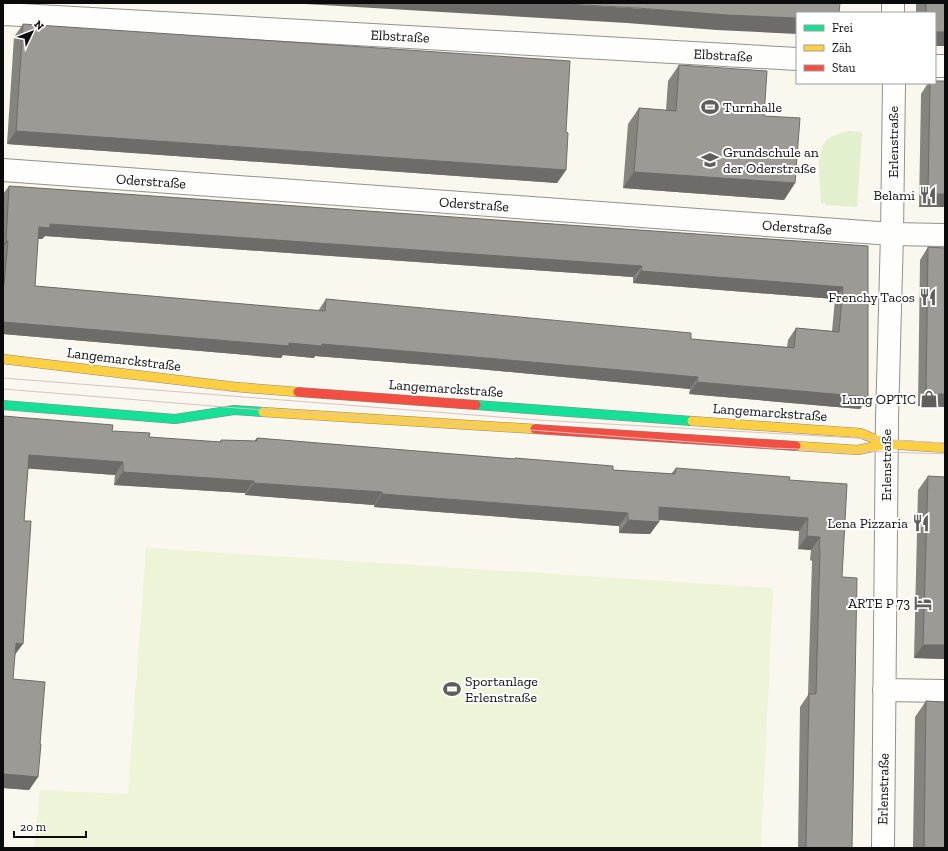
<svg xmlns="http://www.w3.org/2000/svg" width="948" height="851" viewBox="0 0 948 851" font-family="'Zilla Slab',serif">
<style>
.green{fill:#e3f0cd}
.pitch{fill:#edf4d7}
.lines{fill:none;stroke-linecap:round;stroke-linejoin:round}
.street-casing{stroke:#93918d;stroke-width:24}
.fast-casing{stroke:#898884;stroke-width:10}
.slow-casing{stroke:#898884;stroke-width:10}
.jam-casing{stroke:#898884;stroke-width:10}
.street{stroke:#fefefc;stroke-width:22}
.fast{stroke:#16e098;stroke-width:9}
.slow{stroke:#ffcf43;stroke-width:9}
.jam{stroke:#f24e42;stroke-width:9}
.tram{stroke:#d6c3c4;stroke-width:1}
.wall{fill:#86847f;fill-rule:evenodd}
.shaded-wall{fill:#6d6c68}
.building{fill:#9c9a94;stroke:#6d6c68;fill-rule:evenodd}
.labels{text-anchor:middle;stroke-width:4;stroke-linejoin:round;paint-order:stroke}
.street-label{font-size:14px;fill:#0b0b0b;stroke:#fff}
.poi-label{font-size:14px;fill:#0b0b0b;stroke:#fff;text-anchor:end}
</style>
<rect width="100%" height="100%" fill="#faf7ee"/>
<path class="green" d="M849 131 862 132 857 207 825 205V203H821L818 153 821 154C822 137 834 135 849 131Z"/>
<polygon class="pitch" points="146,548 773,588 761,848 34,848 40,790 128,794"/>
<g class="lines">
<g class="street-casing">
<g id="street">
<polyline points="893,3 893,13"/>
<polyline points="3,14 797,59"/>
<polyline points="935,66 945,66"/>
<polyline points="3,170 892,234 945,235"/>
<polyline points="884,690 945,691"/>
<polyline points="883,848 887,419 892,234 894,83"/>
</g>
</g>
<g class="fast-casing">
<g id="fast">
<polyline points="3,405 175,419 234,410 263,412"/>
<polyline points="476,405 692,421"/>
</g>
</g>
<g class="slow-casing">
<g id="slow">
<polyline points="3,359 236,387 298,392"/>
<polyline points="263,412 535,429"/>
<polyline points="692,421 860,433 887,444 945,448"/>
<polyline points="796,446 858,450 887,444"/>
</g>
</g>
<g class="jam-casing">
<g id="jam">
<polyline points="298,392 476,405"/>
<polyline points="535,429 796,446"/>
</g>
</g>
<use href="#street" class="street"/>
<use href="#fast" class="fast"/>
<use href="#slow" class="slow"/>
<use href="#jam" class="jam"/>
<g class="tram">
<polyline points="3,378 537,420 945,443"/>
<polyline points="3,389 237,408 771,448 945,454"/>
</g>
</g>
<g class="wall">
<polygon points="916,3 945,3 945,46 935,46 935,13 916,13"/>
<polygon points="23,24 566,132 566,170 557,183 7,144 14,37"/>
<polygon points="679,65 764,116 795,183 784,200 623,188 628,124 639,108 666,110 668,81"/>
<polygon points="945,81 945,207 919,207 921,94 928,83 935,83"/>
<path d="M9 186 868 246V397L860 409 689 394 690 389 467 368 315 356 314 358 283 355 281 358 3 334V194ZM45 236 633 277V283L835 299 832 331 796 328 788 340 787 347 691 339 326 299 318 311 35 286 38 239H42Z"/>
<polygon points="928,247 945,248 945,407 918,406 920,260"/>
<polygon points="3,416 112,431 149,437 219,442 221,440 254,441 257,438 514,459 515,458 613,470 671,474 676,468 789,480 842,577 852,848 798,848 800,707 808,695 812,561 810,560 811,550 798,549 799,531 659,520 650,534 619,533 619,526 374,507 374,505 245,495 245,493 114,485 115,475 28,468 13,679 40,744 38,777 29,790 3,788"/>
<polygon points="928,476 945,659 914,658 918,490"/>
<polygon points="926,701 945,848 913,848 915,717"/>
</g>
<g class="shaded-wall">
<polygon points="288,3 548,3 797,18 797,34 717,30 627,23"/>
<rect x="935" y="32" width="10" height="14"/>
<polygon points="16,131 566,170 557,183 7,144"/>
<polygon points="634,172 795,183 784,200 623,188"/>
<polygon points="928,194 945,194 945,207 919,207"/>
<polygon points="50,224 642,266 633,277 45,236 42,239 30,238 39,227"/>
<polygon points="6,241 8,241 3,247 3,244"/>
<polygon points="641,271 843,287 835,299 633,283"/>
<polygon points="3,322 289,343 322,344 475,357 698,377 690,389 467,368 315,356 314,358 283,355 281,358 3,334"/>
<polygon points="697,382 868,397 860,409 689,394"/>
<polygon points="926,394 945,394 945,407 918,406"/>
<polygon points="29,455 123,462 115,475 20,468"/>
<polygon points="123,472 254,481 245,493 114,485"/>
<polygon points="254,483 382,492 374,505 245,495"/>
<polygon points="382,494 628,513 619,526 374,507"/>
<polygon points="659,507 808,518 799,531 651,519"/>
<polygon points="628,520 659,522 650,534 619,533"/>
<polygon points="807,536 820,537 811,550 798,549"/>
<polygon points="16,643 23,644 14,656"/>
<polygon points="923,645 945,645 945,659 914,658"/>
<polygon points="4,774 38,777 29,790 3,788"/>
</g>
<g class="building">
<polygon points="548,3 840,3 839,13 797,13 797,18 727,15 637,8"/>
<polygon points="926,3 945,3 945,32 935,32 935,13 926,13"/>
<polygon points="23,24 570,61 566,132 568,133 566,170 16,131"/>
<polygon points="679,65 767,71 764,116 800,118 795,183 634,172 639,108 676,111"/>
<polygon points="935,81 945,81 945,194 928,194 930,83 935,83"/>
<path d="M9 186 868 246V397L697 382 698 377 475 357 322 344V346L289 343V346L3 322V294L8 241H6ZM50 224 642 266 641 271 843 287 839 332 796 328 794 348 691 339V333L326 299 325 311 35 286 39 227 50 228Z"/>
<polygon points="928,247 945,248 945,394 926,394"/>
<polygon points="3,416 113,425 112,431 150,433 149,437 221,442 221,440 257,441 257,438 515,459 515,458 613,466 613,470 675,474 676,468 790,477 789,480 847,484 842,577 857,578 852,848 806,848 809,694 816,694 820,549 819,548 820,537 807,536 808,518 659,507 659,522 628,520 628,513 382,494 382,492 254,483 254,481 123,472 123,462 29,455 24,521 31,521 23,644 16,643 13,679 45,682 40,744 41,744 38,777 4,774 3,791"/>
<polygon points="928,476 945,477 945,645 923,645"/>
<polygon points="926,701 945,702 945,848 924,848"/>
</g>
<defs>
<g id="stadium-bare" transform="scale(1.38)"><path d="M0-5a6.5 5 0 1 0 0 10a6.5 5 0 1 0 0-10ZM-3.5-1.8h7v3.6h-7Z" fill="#5f5e5a" stroke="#fff" stroke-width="2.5" paint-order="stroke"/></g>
<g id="school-bare" transform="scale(1.38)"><path d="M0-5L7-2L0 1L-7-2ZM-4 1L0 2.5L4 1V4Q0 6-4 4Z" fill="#5f5e5a" stroke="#fff" stroke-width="2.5" paint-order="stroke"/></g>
<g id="restaurant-bare" transform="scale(1.38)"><path d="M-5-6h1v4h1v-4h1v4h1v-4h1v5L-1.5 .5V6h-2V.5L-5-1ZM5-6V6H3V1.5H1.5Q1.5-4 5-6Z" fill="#5f5e5a" stroke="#fff" stroke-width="2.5" paint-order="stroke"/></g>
<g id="shop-bare" transform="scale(1.38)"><path d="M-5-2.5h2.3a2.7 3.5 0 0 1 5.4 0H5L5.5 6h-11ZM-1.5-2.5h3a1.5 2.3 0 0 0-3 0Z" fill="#5f5e5a" stroke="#fff" stroke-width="2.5" paint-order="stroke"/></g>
<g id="hotel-bare" transform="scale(1.38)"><path d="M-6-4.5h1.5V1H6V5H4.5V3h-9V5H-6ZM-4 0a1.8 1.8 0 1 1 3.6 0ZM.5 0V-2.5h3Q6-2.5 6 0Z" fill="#5f5e5a" stroke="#fff" stroke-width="2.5" paint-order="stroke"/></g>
</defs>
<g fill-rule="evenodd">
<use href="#stadium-bare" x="710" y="107"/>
<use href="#school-bare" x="710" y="160"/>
<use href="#restaurant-bare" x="928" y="195"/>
<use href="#restaurant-bare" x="928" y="297"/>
<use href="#shop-bare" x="929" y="399"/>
<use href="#restaurant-bare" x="921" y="523"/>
<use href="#hotel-bare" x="923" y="603"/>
<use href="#stadium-bare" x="452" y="689"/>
</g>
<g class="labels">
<g class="street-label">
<text transform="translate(400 36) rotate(3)" y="5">Elbstraße</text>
<text transform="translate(723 55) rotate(3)" y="5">Elbstraße</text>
<text transform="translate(893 142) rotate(-90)" y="5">Erlenstraße</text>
<text transform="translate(151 181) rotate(4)" y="5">Oderstraße</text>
<text transform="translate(474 204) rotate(4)" y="5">Oderstraße</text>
<text transform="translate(797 227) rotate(4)" y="5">Oderstraße</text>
<text transform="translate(124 359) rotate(7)" y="5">Langemarckstraße</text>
<text transform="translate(446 388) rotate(4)" y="5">Langemarckstraße</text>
<text transform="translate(770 412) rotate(4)" y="5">Langemarckstraße</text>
<text transform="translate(886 465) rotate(-90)" y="5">Erlenstraße</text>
<text transform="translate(883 789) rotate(-89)" y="5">Erlenstraße</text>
</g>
<g class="poi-label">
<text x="723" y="112" text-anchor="start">Turnhalle</text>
<text x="723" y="157" text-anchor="start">Grundschule an<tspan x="723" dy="16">der Oderstraße</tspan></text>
<text x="915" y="200">Belami</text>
<text x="915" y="302">Frenchy Tacos</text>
<text x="916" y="404">Lung OPTIC</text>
<text x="908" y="528">Lena Pizzaria</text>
<text x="910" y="608">ARTE P 73</text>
<text x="465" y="686" text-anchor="start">Sportanlage<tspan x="465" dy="16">Erlenstraße</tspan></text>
</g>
</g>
<rect width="948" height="851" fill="none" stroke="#0b0b0b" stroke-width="8"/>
<rect x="796" y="12" width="140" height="72" fill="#ffffff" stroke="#9d9d9d"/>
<rect x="804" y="25" width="20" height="6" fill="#16e098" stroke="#9d9d9d"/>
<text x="832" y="32" font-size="12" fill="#0b0b0b">Frei</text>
<rect x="804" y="45" width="20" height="6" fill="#ffcf43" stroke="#9d9d9d"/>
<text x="832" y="52" font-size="12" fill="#0b0b0b">Zäh</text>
<rect x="804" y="65" width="20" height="6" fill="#f24e42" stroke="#9d9d9d"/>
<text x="832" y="72" font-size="12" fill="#0b0b0b">Stau</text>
<g transform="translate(32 32) rotate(47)" stroke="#ffffff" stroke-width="3" paint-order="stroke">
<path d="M0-3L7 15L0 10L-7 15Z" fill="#0b0b0b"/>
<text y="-6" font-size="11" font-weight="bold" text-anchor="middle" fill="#0b0b0b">N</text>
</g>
<path d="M14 831v6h72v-6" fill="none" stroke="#0b0b0b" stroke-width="2"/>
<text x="20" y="831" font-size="12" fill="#0b0b0b" stroke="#ffffff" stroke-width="3" paint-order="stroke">20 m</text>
</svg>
